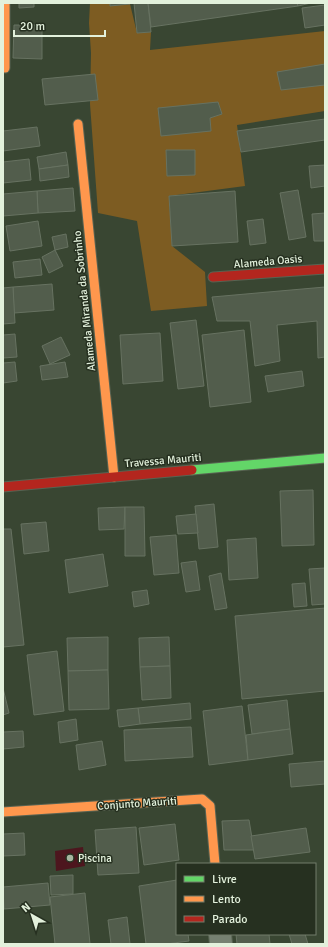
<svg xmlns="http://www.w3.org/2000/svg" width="328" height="947" viewBox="0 0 328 947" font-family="Signika,sans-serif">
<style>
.green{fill:#7d5c22}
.water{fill:#4d161e}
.building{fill:#525d4c;stroke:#677261}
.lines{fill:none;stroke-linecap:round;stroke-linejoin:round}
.street-casing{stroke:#586352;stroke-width:24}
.fast-casing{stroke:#586352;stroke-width:11}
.slow-casing{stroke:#586352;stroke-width:11}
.jam-casing{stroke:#586352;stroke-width:11}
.street{stroke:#768171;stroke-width:22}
.fast{stroke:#63d668;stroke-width:9}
.slow{stroke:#ff974d;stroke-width:9}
.jam{stroke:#b3261e;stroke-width:9}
.poi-dot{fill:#a8b5a0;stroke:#263020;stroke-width:1.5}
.labels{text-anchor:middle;stroke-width:3;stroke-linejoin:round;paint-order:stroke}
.street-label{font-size:11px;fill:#e3f1dc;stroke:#263020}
.poi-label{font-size:11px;fill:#e3f1dc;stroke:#263020;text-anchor:start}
</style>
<rect width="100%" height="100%" fill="#394632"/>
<polygon class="green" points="90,3 110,3 110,6 130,4 137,33 151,32 150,50 325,31 325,111 237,125 245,186 169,196 172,246 205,272 207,306 151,311 137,221 98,213 90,104 91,53 89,23"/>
<polygon class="water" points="83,847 85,866 56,871 55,851"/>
<g class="building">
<polygon points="19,3 34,3 34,7 19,8"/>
<polygon points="110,3 130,3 130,4 110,6"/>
<polygon points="134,3 148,3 151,32 137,33"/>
<polygon points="148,3 297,3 298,6 151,27"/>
<polygon points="297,3 311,3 298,6"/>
<polygon points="325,5 325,25 305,28 302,8"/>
<polygon points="14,25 42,25 42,59 13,58"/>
<polygon points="325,64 325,85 281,90 277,72"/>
<polygon points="95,74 98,100 45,105 42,79"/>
<polygon points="218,102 222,114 210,118 211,131 161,136 158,108"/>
<polygon points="325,119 325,140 241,152 237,131"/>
<polygon points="37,127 40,146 3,151 3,131"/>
<polygon points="166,150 195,150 195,175 167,176"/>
<polygon points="66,152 68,165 39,169 37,157"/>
<polygon points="29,159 31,180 3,183 3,162"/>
<polygon points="68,165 69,177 40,181 39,169"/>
<polygon points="325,165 325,186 311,188 309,166"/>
<polygon points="73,188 75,211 38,213 37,191"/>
<polygon points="298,190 306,237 289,240 280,193"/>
<polygon points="37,191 38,213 3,216 3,194"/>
<polygon points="235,191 238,242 172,246 169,196"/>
<polygon points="325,213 325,241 314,241 312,214"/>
<polygon points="263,219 266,243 250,245 247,221"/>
<polygon points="38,221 42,246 10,251 6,226"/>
<polygon points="66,234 68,247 55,250 52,237"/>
<polygon points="55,250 63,266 49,273 42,257"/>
<polygon points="40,259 42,275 15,278 13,262"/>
<polygon points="52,284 54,310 14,313 13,287"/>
<polygon points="13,287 15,323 3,324 3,288"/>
<polygon points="325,287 325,357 318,358 317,321 277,325 280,361 255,366 250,321 217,321 212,297"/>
<polygon points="196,320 204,386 178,389 170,323"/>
<polygon points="244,330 251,402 210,407 202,335"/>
<polygon points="160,333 163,381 123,384 120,335"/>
<polygon points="15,334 17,357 3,358 3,335"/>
<polygon points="61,337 70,355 50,364 42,346"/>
<polygon points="15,362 17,381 3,383 3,363"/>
<polygon points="65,362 68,377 42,380 40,366"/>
<polygon points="302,371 304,386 268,392 265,376"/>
<polygon points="313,490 314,545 282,546 280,491"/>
<polygon points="214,504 218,547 199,549 195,506"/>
<polygon points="125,507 124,529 99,530 98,508"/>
<polygon points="125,507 144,507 145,556 125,556"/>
<polygon points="196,514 198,533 178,534 176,516"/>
<polygon points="46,522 49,551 24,554 21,524"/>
<polygon points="3,529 11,529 24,645 3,647"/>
<polygon points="176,535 179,573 154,575 150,537"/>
<polygon points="256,538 258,578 229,580 227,540"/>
<polygon points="103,554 108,586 69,593 65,560"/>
<polygon points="196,561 200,590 186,592 181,563"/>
<polygon points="325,568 325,604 312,605 309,569"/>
<polygon points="221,573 227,608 215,610 209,576"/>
<polygon points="305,583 307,606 294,607 292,584"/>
<polygon points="147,590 149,604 134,607 132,592"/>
<polygon points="325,608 325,691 242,699 235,616"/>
<polygon points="108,637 108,670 68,671 67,638"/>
<polygon points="169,637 170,666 140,667 139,638"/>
<polygon points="57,651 64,711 34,715 27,655"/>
<polygon points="170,666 171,698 142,700 140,667"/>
<polygon points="108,670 109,709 69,710 68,671"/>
<polygon points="3,688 9,713 3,715"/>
<polygon points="287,700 290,729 252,734 248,705"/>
<polygon points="190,703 191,719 140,724 138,708"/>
<polygon points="242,706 248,760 209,765 203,711"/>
<polygon points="138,708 140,724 119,727 117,710"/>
<polygon points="76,719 78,740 60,743 58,722"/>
<polygon points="191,727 193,757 125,761 124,730"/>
<polygon points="290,729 293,754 248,760 246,735"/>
<polygon points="23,731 24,747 3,749 3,732"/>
<polygon points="102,741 106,765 79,770 76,745"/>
<polygon points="325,761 325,784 291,787 289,764"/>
<polygon points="249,820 254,850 224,850 222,821"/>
<polygon points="175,824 179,860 144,865 139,828"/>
<polygon points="136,827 139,873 98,875 95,830"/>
<polygon points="306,828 310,852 255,859 251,836"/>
<polygon points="24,833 25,855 3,856 3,834"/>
<polygon points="73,875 73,894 51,895 50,876"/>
<polygon points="177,880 177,934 188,934 189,941 166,944 146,944 139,886"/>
<polygon points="48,883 50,905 4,909 3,887"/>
<polygon points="85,893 90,944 55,944 50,897"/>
<polygon points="127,917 130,944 111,944 108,920"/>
<polygon points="236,934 269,934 270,944 237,944"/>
<polygon points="289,934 305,934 308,944 292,944"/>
</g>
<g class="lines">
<g class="street-casing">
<polyline id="street" points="220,934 221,944"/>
</g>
<g class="fast-casing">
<polyline id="fast" points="192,470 325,458"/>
</g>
<g class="slow-casing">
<g id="slow">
<polyline points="5,3 5,68"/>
<polyline points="78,124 114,477"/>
<polyline points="3,812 202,799 210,806 215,864"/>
</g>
</g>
<g class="jam-casing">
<g id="jam">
<polyline points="213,277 325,269"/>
<polyline points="3,487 192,470"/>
</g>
</g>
<use href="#street" class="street"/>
<use href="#fast" class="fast"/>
<use href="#slow" class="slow"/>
<use href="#jam" class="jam"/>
</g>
<circle class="poi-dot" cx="70" cy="858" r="4"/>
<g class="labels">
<g class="street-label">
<text transform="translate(268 261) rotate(-5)" y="4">Alameda Oasis</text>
<text transform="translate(84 301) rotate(-96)" y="4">Alameda Miranda da Sobrinho</text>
<text transform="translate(163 460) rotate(-5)" y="4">Travessa Mauriti</text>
<text transform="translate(137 803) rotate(-4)" y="4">Conjunto Mauriti</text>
</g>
<g class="poi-label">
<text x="78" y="862">Piscina</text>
</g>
</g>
<rect width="328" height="947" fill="none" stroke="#e3f1dc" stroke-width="8"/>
<rect x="176" y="863" width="140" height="72" fill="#263020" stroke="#727d6b"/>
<rect x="184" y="876" width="20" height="6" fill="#63d668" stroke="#727d6b"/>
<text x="212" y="883" font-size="12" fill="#e3f1dc">Livre</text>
<rect x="184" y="896" width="20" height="6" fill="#ff974d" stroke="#727d6b"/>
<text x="212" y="903" font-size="12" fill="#e3f1dc">Lento</text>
<rect x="184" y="916" width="20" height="6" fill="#b3261e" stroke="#727d6b"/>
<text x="212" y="923" font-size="12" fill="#e3f1dc">Parado</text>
<g transform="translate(32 915) rotate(321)" stroke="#263020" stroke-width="3" paint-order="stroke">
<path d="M0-3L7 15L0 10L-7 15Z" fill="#e3f1dc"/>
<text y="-6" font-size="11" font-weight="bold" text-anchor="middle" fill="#e3f1dc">N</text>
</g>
<path d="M14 30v6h91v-6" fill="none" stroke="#e3f1dc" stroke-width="2"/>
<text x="20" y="30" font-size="12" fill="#e3f1dc" stroke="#263020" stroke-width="3" paint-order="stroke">20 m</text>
</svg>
